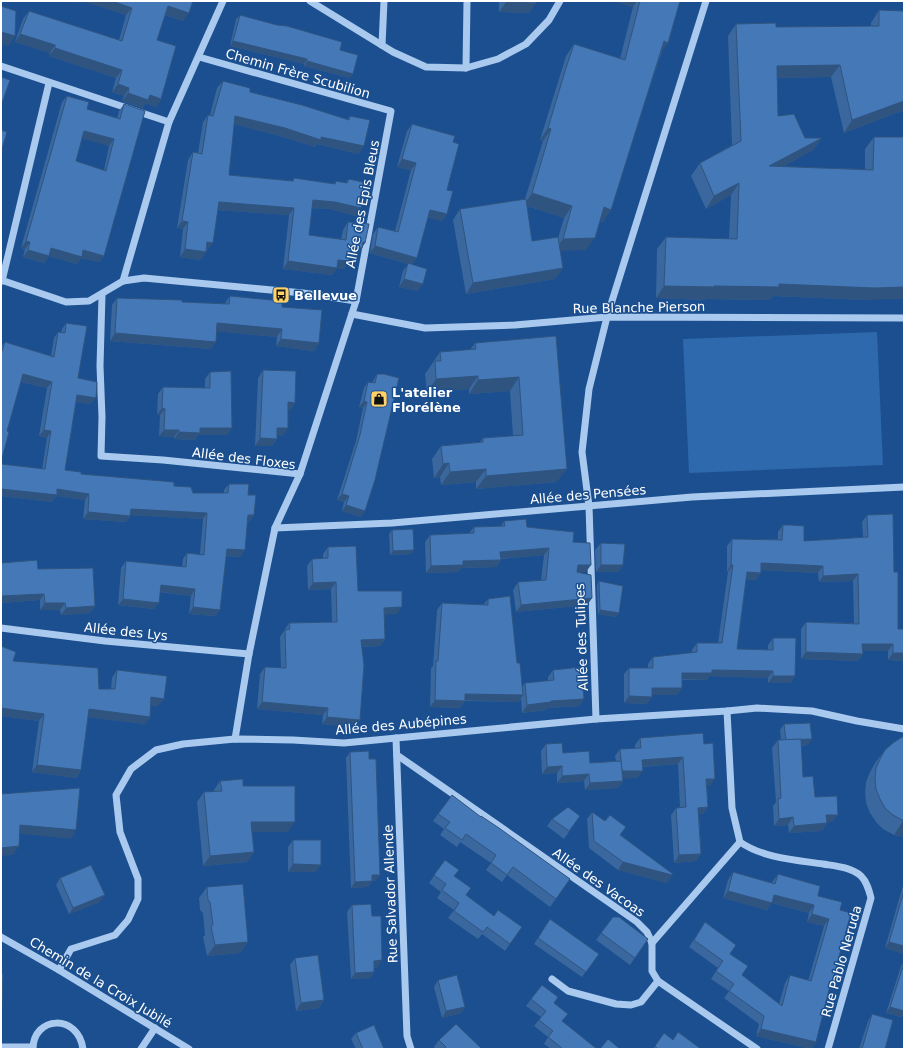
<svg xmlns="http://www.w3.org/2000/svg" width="905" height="1050" viewBox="0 0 905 1050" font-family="'DejaVu Sans',sans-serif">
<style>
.green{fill:#2e69ad}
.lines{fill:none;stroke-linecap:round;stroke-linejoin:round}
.minor{stroke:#a9c9ee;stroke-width:7}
.wall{fill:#3a679d;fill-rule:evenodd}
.shaded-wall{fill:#305480}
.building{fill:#4478b7;stroke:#305480;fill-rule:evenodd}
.labels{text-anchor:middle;stroke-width:3;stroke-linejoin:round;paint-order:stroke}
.street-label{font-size:13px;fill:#fff;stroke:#1b4f8f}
.poi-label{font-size:13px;font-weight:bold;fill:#fff;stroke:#1b4f8f;text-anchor:start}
</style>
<rect width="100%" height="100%" fill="#1b4f8f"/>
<polygon class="green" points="877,332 883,465 689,473 683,339"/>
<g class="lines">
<g class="minor">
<polyline points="310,1 393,52 426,67 466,68 498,59 526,44 549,20 560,1"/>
<polyline points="382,45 384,1"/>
<polyline points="199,57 391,111 356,301 300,474 275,528 249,654 235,739"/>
<polyline points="1,66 169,122"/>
<polyline points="466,68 467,1"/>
<polyline points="1,280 66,302 89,301 123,281 144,278 303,293 356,301"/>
<polyline points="2,281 49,83"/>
<polyline points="123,281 169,122 223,1"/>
<polyline points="102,295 100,366 102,417 101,456 163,460 300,474"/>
<polyline points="352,314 425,328 515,325 607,317 904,318"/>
<polyline points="275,528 392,523 692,497 904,487"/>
<polyline points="1,628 105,641 249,654"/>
<path d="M727 711 732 808 740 842C763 858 795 860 823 864 835 866 851 867 861 876 867 882 869 890 871 898L828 1049"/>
<polyline points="596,719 589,506 582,452 589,389 607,317 706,1"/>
<polyline points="396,738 407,1036 411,1049"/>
<polyline points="397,755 637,922 647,932 652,943 652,971 658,981 757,1049"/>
<polyline points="1,937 59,970 189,1049"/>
<polyline points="652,943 740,842"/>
<polyline points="59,970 71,949 115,935 128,920 138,899 138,879 120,832 116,795 131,769 156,750 183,744 235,739 293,740 344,743 596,719 727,711 757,708 812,711 857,721 904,729"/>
<polyline points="552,979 568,991 616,1004 631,1005 641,1002 658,981"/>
<polyline points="1,1047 32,1047"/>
<path d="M33 1049C33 1016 78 1013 83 1049"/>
<polyline points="141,1049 155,1028"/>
</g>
</g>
<g class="wall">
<polygon points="83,1 193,1 183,21 165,15 157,40 161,99 156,107 146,103 143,108 122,101 124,96 112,92 116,78 49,56 50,53 15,42 23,19 29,11 119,40 126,15"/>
<polygon points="499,1 536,1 529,13 499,12"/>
<path d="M614 1H680L661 54 603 222 600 221 586 250H560L563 268 555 279 466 294 453 220 460 209 525 199 543 141 540 140 566 56 574 44 620 59 633 7ZM527 206 564 218 558 238 532 241Z"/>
<polygon points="879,10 904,11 904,110 844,133 831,77 777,78 778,116 805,138 822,138 813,150 782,167 865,169 865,149 874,137 904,137 866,300 773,296 770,300 706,299 705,300 656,298 657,249 666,237 729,239 731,195 706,209 691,176 700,163 732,145 728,36 736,24 776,27 871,26 871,23"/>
<polygon points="240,15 340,50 350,78 304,66 304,64 230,46 236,19"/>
<polygon points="223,81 250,92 347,119 350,116 359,154 317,144 315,147 280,136 234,124 229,175 292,181 294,178 334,184 336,181 345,183 349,179 361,208 356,216 330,209 312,208 309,235 341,239 343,230 348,222 365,243 356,256 350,255 344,269 337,268 332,275 283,269 289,215 218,210 208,250 206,250 206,252 200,260 180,257 183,229 177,228 188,160 193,152 198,153 203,122 208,115 210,115 217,88"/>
<path d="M67 96 87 109 117 119 119 111 124 104 104 256 99 262 81 258 77 264 49 256 44 263 23 257 25 249 21 248 62 102ZM82 138 109 146 104 170 76 161Z"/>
<polygon points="412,124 453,142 447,190 447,214 442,221 428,217 412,265 418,291 399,287 403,271 408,264 370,253 373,234 378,227 395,231 411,170 397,167 407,131"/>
<polygon points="230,296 282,307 319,343 314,351 276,346 277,337 217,331 211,349 110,341 112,305 117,298 182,302 225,304 225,303"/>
<polygon points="66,323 78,378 91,404 76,402 65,470 81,474 174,486 193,493 224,493 224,490 229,484 248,495 254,515 249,522 247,522 241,557 226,556 220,610 215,616 189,614 191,596 160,592 154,609 118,605 121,568 126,561 182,567 183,559 187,553 200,554 203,519 131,515 126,522 83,519 85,500 56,496 52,502 1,496 1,464 42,469 47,438 39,436 47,388 21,382 7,431 1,462 1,347 5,342 51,356 54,338 58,332 61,332 62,329"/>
<polygon points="556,336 557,482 476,489 476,482 441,485 440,477 434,478 432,459 441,446 480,442 483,438 513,436 510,391 469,394 469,389 427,392 425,374 440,352 470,350 475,343"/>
<polygon points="263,370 295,403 290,410 288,410 283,436 277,436 277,439 272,446 255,446 258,378"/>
<polygon points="210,372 232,428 227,435 198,435 195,440 174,439 174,437 159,436 160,415 157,415 158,394 163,387 205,388 205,379"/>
<polygon points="377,374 361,517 342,511 344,502 337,500 356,441 363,408 359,407 364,388 368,382 372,383 373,381"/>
<polygon points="867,515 894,572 898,629 904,661 888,660 888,651 863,651 863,654 858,661 801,659 801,629 806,622 854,623 853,581 819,582 818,573 761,570 756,580 746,579 737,649 768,650 768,645 773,638 795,676 790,683 768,683 768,678 709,676 707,680 682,680 682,688 677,695 652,695 647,704 624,703 624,674 629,668 648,668 648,664 653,657 692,653 692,650 697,643 718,643 728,572 727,572 727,546 732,539 778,539 778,532 783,525 804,541 863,537 862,522"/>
<polygon points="504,521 527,527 573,542 586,572 577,572 592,598 587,605 516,612 513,590 518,582 541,580 544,555 501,559 501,560 496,567 461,568 458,572 426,573 425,542 430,535 469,533 474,527 501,526"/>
<polygon points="392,530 414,550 411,554 390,555 389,534"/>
<polygon points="601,543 623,565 618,572 596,572 595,550"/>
<polygon points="328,547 358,591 397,614 384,614 385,639 380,646 362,647 360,720 355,727 322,724 323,715 257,709 260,674 265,667 281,668 280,637 289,623 332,622 331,589 308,590 307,566 312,559 323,559 323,554"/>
<polygon points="1,563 38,569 95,606 90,613 61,615 60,610 40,610 40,600 1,603"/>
<polygon points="599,581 619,613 616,617 598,614 597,585"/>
<polygon points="488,599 517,663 522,687 525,683 548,681 548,677 553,670 579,706 547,708 546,710 522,713 521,699 519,702 465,701 460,708 430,707 431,668 433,666 437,610 442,603 483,605"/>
<polygon points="1,646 13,661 99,689 111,689 112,678 117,670 158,706 151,705 150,717 145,724 88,717 81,770 76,778 32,772 39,721 1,716"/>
<polygon points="784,724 808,745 801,746 803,777 815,797 832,822 827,822 827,823 822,831 789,833 788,825 774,826 773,806 776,802 772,748 778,740 781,740 780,730"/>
<polygon points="902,737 904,837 894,835 883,829 876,822 870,813 866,803 865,792 866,782 870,772 875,763 885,750"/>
<polygon points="640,738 704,744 710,786 707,786 708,807 703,814 699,814 701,854 696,861 674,863 671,815 676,808 680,808 678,764 642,767 637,778 622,778 623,781 618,788 585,790 584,781 557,783 557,773 542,774 541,751 546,744 563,753 590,763 616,761 615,756 620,749 635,748 635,745"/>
<polygon points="350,752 369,759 380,875 375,881 372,881 368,887 351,888 346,758"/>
<polygon points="220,781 243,786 288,832 252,832 254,852 247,862 203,866 197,802 204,792 214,792 214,790"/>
<polygon points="592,812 672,875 667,883 618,870 589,848 587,819"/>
<polygon points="438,814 481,817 570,879 550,907 507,875 502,882 486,870 491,863 460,842 457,847 440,835 444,829 433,821"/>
<polygon points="580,816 564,839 547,826 552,819"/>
<polygon points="293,840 316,872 288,872 288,847"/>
<polygon points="445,860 454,876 466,895 494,916 522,927 505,951 482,934 478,939 448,918 454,910 437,898 441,892 429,883"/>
<polygon points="733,872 772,883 773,881 778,874 818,896 840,910 831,986 829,990 816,1042 811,1049 756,1036 759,1024 724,998 729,991 711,979 718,968 689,947 705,922 730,954 742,975 779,1004 785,983 790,975 808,981 824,926 807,922 809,913 772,903 767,910 723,898 728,880"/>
<polygon points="60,878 100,902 69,914 56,885"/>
<polygon points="904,882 904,954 885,948"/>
<polygon points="207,887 248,942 240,953 207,956 203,937 205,935 203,913 200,910 199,898"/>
<polygon points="352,905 372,916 378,967 374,968 374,972 370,978 351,979 347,912"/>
<polygon points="613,917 648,939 630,965 596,940"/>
<polygon points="546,925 599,954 582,977 534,944"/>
<polygon points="295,958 324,1000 319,1008 296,1011 290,965"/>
<polygon points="904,961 904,1014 901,1017 886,1013 901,966"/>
<polygon points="438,980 465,1007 461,1013 442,1018 434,987"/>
<polygon points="558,997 554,1003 562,1021 597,1049 551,1049 544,1044 548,1037 534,1026 541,1017 526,1006 531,999"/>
<polygon points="872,1014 885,1049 859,1049 868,1021"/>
<polygon points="356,1033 384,1049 356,1049 351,1039"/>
<polygon points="664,1033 673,1040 701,1049 653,1049"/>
<polygon points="439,1040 482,1049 436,1049 434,1047"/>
</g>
<g class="shaded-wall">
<polygon points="70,1 78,1 77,3"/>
<polygon points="83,1 112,1 132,8 126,15"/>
<polygon points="614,1 637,1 633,7"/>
<polygon points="506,2 536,3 529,13 499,12"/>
<polygon points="168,6 189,13 183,21 163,14"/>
<polygon points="1,32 15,36 9,46 1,44"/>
<polygon points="20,34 55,45 50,53 15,42"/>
<polygon points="233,41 307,59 304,64 230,46"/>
<polygon points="664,41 668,43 660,54"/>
<polygon points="55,48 122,70 116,78 49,56"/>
<polygon points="307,61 353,74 350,78 304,66"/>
<polygon points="840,65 831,77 768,78 777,66"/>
<polygon points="118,84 129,88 124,96 112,92"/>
<polygon points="128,93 150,95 161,99 156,107 146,103 143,108 122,101"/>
<polygon points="904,101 904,110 844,133 852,120"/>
<polygon points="235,116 321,137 364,146 359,154 317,144 315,147 280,136 230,123"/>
<polygon points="548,128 551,129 543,141 540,140"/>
<polygon points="84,131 114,139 109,146 80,138"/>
<polygon points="822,138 813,150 761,179 769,166"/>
<polygon points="402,159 416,163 411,170 397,167"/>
<polygon points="739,183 731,195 706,209 714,196"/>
<polygon points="532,193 572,206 564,218 524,205"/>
<polygon points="313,200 335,202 361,208 356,216 330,209 307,208"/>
<polygon points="219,202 294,208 289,215 214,210"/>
<polygon points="604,207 611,210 603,222 595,219"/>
<polygon points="430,210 447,214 442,221 425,217"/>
<polygon points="182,221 188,222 183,229 177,228"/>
<polygon points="595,238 586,250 554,251 563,239"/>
<polygon points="26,241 30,242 25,249 21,248"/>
<polygon points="207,242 213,243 208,250 202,249"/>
<polygon points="363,242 365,243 356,256 346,254 351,247"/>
<polygon points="375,246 417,258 412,265 370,253"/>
<polygon points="51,248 83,250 104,256 99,262 81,258 77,264 49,256 44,263 23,257 28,250"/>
<polygon points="185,249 206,252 200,260 180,257"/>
<polygon points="338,260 349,261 344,269 337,268 332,275 283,269 288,261"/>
<polygon points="563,268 555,279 466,294 473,283"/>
<polygon points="404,279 423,284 418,291 399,287"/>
<polygon points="779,284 904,287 904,299 866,300 773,296 770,300 706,299 705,300 656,298 664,286 714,286"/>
<polygon points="217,323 282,329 277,337 212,331"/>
<polygon points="115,333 216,342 211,349 110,341"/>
<polygon points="281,339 319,343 314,351 276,346"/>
<polygon points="23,374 52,382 47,388 18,381"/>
<polygon points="478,376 469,389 427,392 436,379"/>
<polygon points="519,377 510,391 469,394 478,380"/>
<polygon points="77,395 96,398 91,404 73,402"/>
<polygon points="364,401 367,402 363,408 359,407"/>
<polygon points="288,402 295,403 290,410 283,410"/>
<polygon points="162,408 165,409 160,415 157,415"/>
<polygon points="200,428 232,428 227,435 198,435 195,440 174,439 179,432"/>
<polygon points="277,428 288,428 283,436 272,436"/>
<polygon points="44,430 51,431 47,438 39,436"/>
<polygon points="164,430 179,430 174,437 159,436"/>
<polygon points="260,438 277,439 272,446 255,446"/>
<polygon points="449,463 440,477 434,478 443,464"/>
<polygon points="486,469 476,482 441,485 450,472"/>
<polygon points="567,469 557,482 476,489 486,476"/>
<polygon points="1,489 57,489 89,494 85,500 56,496 52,502 1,496"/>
<polygon points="342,494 349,496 344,502 337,500"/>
<polygon points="346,505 365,511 361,517 342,511"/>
<polygon points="131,509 207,513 203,519 127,515"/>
<polygon points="88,512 130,516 126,522 83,519"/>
<polygon points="248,515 254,515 249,522 243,522"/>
<polygon points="549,548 544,555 495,559 500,552"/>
<polygon points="227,549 245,550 241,557 222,555"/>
<polygon points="414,550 411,554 390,555 393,551"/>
<polygon points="501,560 496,567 461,568 458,572 426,573 431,566 463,561"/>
<polygon points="761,563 823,566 818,573 756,570"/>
<polygon points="578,565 591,565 586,572 573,572"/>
<polygon points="601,565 623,565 618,572 596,572"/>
<polygon points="731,565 733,565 728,572 727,572"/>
<polygon points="747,572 761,573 756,580 742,579"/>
<polygon points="858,574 853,581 819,582 823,576"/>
<polygon points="336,582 331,589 308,590 313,583"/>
<polygon points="161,585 195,589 191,596 156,591"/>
<polygon points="44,594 40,600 1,603 1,596"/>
<polygon points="592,598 587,605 516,612 521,605"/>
<polygon points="123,599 159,603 154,609 118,605"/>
<polygon points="45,603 65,603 60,610 40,610"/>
<polygon points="95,606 90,613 61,615 66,608"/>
<polygon points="193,607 220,610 215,616 189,614"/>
<polygon points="402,607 397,614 379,615 384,608"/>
<polygon points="600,610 619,613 616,617 598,614"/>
<polygon points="385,639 380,646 356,647 361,640"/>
<polygon points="862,644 893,644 888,651 858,651"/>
<polygon points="806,652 863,654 858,661 801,659"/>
<polygon points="893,653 904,653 904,661 888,660"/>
<polygon points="712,670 773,671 768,678 709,676 707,680 677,679 682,673"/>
<polygon points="773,676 795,676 790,683 768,683"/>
<polygon points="652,688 682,688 677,695 647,695"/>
<polygon points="465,694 523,695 519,702 460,700"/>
<polygon points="629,696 652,697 647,704 624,703"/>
<polygon points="151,697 164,699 158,706 146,705"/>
<polygon points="584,699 579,706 547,708 546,710 522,713 527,705 551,701"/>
<polygon points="435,700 465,701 460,708 430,707"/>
<polygon points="262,702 328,708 323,715 257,709"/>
<polygon points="1,708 44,714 39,721 1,716"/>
<polygon points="89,709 150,717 145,724 84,717"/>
<polygon points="327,717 360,720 355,727 322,724"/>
<polygon points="812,739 808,745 781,747 786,740"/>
<polygon points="683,757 678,764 637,767 642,760"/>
<polygon points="37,765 81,770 76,778 32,772"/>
<polygon points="562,766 557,773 542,774 547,767"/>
<polygon points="622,771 643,771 637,778 617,779"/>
<polygon points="589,774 584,781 557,783 562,776"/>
<polygon points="706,779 715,779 710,786 701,786"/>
<polygon points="623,781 618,788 585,790 590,783"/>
<polygon points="708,807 703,814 693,815 698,808"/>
<polygon points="826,815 838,815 832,822 821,823"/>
<polygon points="793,817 788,825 774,826 779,819"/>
<polygon points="903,821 904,821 904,837 894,835"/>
<polygon points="251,822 295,822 288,832 245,832"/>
<polygon points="827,823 822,831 789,833 794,826"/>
<polygon points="20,825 76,830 71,839 14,833"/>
<polygon points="19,846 13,855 1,856 1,848"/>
<polygon points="254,852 247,862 203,866 210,856"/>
<polygon points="701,854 696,861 674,863 679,855"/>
<polygon points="623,862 672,875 667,883 618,870"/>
<polygon points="293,864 321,865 316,872 288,872"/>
<polygon points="372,875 380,875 375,881 372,881 368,887 351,888 355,882"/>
<polygon points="728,891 772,903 767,910 723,898"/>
<polygon points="105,895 100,902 69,914 73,908"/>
<polygon points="774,895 814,905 809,913 769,902"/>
<polygon points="812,914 829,919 824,926 807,922"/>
<polygon points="248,942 240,953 207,956 215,945"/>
<polygon points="889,942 904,946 904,954 885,948"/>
<polygon points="382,960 378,967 369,968 374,961"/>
<polygon points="374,972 370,978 351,979 355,973"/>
<polygon points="324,1000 319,1008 296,1011 301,1003"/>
<polygon points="465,1007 461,1013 442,1018 446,1011"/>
<polygon points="890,1007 904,1011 904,1014 901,1017 886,1013"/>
<polygon points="761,1029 816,1042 811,1049 756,1036"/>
</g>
<g class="building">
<polygon points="112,1 193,1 189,13 168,6 157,40 176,46 161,99 150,95 148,100 128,93 129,88 118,84 122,70 55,48 55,45 20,34 29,11 122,41 132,8"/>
<polygon points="506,1 536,1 536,3 506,2"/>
<polygon points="640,1 680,1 668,43 664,41 611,210 604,207 595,238 563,239 572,206 532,193 551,129 548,128 566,68 574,44 625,60"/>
<polygon points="1,6 16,11 15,36 1,32"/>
<polygon points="879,10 904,11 904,101 852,120 840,65 777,66 778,116 794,114 805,138 822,138 769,166 873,170 874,137 904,137 904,287 875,288 779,284 779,287 714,286 714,287 664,286 666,237 737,239 739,183 714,196 700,163 741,141 736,24 776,23 776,27 879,26"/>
<polygon points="240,15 277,25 287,26 342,42 340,50 358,55 353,74 307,61 307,59 233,41"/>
<polygon points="1,77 10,80 1,106"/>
<polygon points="223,81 250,88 250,92 302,105 349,120 350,116 370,120 364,146 321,137 321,140 285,128 235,116 229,175 293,181 294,178 335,184 336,181 347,183 349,179 367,183 361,208 335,202 313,200 309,235 346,240 348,222 369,224 365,243 363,242 362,248 351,247 349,261 338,260 337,268 288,261 294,208 219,202 213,243 207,242 206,252 185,249 188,222 182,221 193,152 202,154 208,115 213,116"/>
<path d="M67 96 89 102 87 109 120 119 124 104 145 111 104 256 83 250 82 257 51 248 49 256 28 250 30 242 26 241ZM84 131 114 139 106 171 76 161Z"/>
<polygon points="412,124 455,136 453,142 459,144 447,190 453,191 447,214 430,210 417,258 375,246 378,227 398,232 416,163 402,159"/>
<polygon points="1,130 7,132 1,152"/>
<polygon points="526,199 532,241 558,237 563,268 473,283 460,209"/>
<polygon points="408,263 427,269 423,284 404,279"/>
<polygon points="230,296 282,301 282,307 322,310 319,343 281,339 282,329 217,323 216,342 115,333 117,298 182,300 182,302 229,304"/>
<polygon points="66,323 87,326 78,378 97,382 96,398 77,395 65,470 81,472 81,474 174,482 174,486 191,487 193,493 228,493 229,484 249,484 248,495 256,495 254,515 248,515 245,550 227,549 220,610 193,607 195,589 161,585 159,603 123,599 126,561 186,567 187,553 204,555 207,513 131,509 130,516 88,512 89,494 57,489 57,495 1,489 1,464 45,469 51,431 44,430 52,382 23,374 7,431 9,432 1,462 1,354 5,342 54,357 58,332 65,333"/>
<polygon points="556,336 567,469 486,476 486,469 450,472 449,463 443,464 441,446 483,442 483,438 523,435 519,377 478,380 478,376 436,379 435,361 441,361 440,352 476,349 475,343"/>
<polygon points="263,370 296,371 295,403 288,402 288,428 277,428 277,439 260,438"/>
<polygon points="231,371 232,428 200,428 200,433 179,432 179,430 164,430 165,409 162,408 163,387 210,388 210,372"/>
<polygon points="377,374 384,374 399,378 375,480 365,511 346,505 349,496 342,494 360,435 367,402 364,401 368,382 375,383"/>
<polygon points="893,514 894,572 898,572 898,629 904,629 904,653 893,653 893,644 862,644 863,654 806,652 806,622 859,624 858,574 823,576 823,566 761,563 761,573 747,572 737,649 773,650 773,638 796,638 795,676 773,676 773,671 712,670 712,673 682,673 682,688 652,688 652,697 629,696 629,668 653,668 653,657 697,652 697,643 722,643 733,565 731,565 732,539 782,540 783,525 791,525 804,526 804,541 868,537 867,515"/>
<polygon points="526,519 527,527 574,532 573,542 590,543 591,565 578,565 577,572 591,575 592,598 521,605 518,582 546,580 549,548 500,552 501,560 463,561 463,565 431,566 430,535 474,533 474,527 505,526 504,521"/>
<polygon points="413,529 414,550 393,551 392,530"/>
<polygon points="601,543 625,544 623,565 601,565"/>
<polygon points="356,546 358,591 402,591 402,607 384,608 385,639 361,640 364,665 360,720 327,717 328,708 262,702 265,667 286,668 285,630 290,629 289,623 337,622 336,582 313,583 312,559 328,558 328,547"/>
<polygon points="37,560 38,569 93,568 95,606 66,608 65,603 45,603 44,594 1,596 1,563"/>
<polygon points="599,581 623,586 619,613 600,610"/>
<polygon points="510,596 517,663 520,663 523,695 465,694 465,701 435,700 436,661 438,661 442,603 488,605 488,599"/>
<polygon points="1,646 16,652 13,661 98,668 99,689 115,689 117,670 167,676 164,699 151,697 150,717 89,709 81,770 37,765 44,714 1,708"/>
<polygon points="581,667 584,699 551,701 551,702 527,705 525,683 554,680 553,670"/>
<polygon points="810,723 812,739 786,740 784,724"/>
<polygon points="703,733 704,744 713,743 715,779 706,779 708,807 698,808 701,854 679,855 676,808 686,807 683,757 642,760 643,771 622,771 620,749 641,748 640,738"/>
<polygon points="902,737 904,737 904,821 893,815 885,808 880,799 876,789 875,779 876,768 880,759 885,750 893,743"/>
<polygon points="801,739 803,777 813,776 815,797 837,796 838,815 826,815 827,823 794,826 793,817 779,819 778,799 781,798 778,740"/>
<polygon points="562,743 563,753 589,751 590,763 621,761 623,781 590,783 589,774 562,776 562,766 547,767 546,744"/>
<polygon points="369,751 369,759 376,759 380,875 372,875 372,881 355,882 350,752"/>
<polygon points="243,779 243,786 295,786 295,822 251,822 254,852 210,856 204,792 222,791 220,781"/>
<polygon points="80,788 76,830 20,825 19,846 1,848 1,794"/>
<polygon points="452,795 481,817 481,816 499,828 570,879 556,899 513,867 507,875 491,863 496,855 466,834 462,840 445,828 450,822 438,814"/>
<polygon points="568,807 580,816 569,831 552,819"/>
<polygon points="592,812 605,821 610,815 626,827 620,835 673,874 672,875 623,862 594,841"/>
<polygon points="293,840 321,840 321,865 293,864"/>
<polygon points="445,860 459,870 454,876 471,888 466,895 494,916 498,910 522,927 510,944 487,927 483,932 454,911 459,903 442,890 446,884 434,875"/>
<polygon points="91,865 105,895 73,908 60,878"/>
<polygon points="733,872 775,884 778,874 820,886 818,896 842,902 840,910 851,913 831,986 830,986 816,1042 761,1029 764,1016 729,991 734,984 716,971 723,961 694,940 705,922 736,945 730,954 748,966 742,975 782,1006 790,975 811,981 829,919 812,914 814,905 774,895 772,903 728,891"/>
<polygon points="243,884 248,942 215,945 211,927 213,925 210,902 208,900 207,887"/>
<polygon points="904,891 904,946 889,942"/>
<polygon points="371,904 372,916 381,916 382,960 374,961 374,972 355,973 352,905"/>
<polygon points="613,917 619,917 648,939 635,958 601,933"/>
<polygon points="550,919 599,954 586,972 538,938"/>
<polygon points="318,955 324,1000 301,1003 295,958"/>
<polygon points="904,963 904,1011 890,1007"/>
<polygon points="1,974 3,974 2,1004 1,1004"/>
<polygon points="457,975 465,1007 446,1011 438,980"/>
<polygon points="542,985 558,997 554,1003 568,1014 562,1021 597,1049 563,1049 548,1037 553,1031 539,1020 546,1011 531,999"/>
<polygon points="872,1014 893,1020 885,1049 862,1049"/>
<polygon points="456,1024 482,1049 443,1049 446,1047 439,1040"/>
<polygon points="374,1025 384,1049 363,1049 356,1033"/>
<polygon points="678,1032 701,1049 658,1049 655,1046 664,1033 673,1040"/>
<polygon points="608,1039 620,1049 600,1049"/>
</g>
<defs>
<g id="bus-square" transform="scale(0.9)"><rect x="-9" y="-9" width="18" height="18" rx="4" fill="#ffd166" stroke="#1b4f8f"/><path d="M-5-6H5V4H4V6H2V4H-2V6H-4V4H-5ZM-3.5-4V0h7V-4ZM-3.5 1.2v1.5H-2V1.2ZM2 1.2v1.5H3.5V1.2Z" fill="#111"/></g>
<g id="shop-square" transform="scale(0.9)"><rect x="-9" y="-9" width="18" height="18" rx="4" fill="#ffd166" stroke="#1b4f8f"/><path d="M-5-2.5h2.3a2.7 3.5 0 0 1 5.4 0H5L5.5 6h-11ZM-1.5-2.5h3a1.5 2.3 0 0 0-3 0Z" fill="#111"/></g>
</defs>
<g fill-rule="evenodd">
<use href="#bus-square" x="281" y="295"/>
<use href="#shop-square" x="379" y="399"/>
</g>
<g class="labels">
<g class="street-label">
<text transform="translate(298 73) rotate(16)" y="5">Chemin Frère Scubilion</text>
<text transform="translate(362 204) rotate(-79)" y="5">Allée des Epis Bleus</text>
<text transform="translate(639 307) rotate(-1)" y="5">Rue Blanche Pierson</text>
<text transform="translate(244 458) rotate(7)" y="5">Allée des Floxes</text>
<text transform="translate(588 494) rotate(-5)" y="5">Allée des Pensées</text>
<text transform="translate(126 631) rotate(6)" y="5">Allée des Lys</text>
<text transform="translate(581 637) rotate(-92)" y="5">Allée des Tulipes</text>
<text transform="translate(401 724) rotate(-5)" y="5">Allée des Aubépines</text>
<text transform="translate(599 882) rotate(35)" y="5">Allée des Vacoas</text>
<text transform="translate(390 894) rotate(-92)" y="5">Rue Salvador Allende</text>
<text transform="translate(841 961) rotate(-74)" y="5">Rue Pablo Neruda</text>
<text transform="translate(101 982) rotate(31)" y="5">Chemin de la Croix Jubilé</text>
</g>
<g class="poi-label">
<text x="294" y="300">Bellevue</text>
<text x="392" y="397">L'atelier<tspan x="392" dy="15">Florélène</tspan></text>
</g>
</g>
<rect width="905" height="1050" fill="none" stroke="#ffffff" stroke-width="4"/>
</svg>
